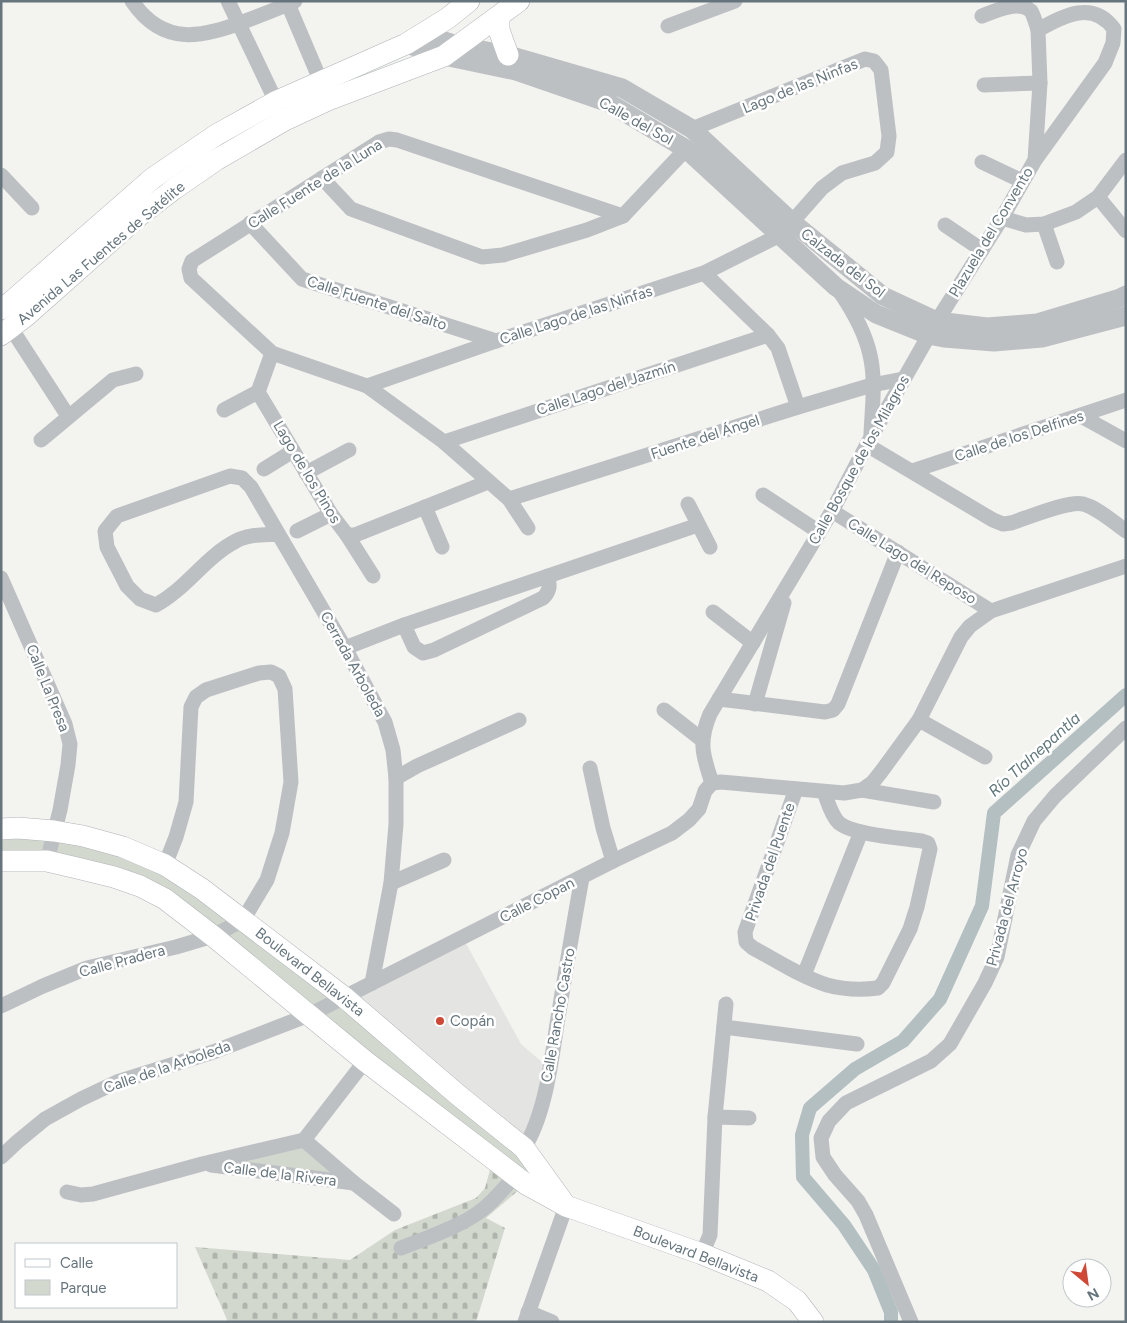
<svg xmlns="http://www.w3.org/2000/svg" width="1127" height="1323" viewBox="0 0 1127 1323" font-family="Figtree,sans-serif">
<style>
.built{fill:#e4e4e3}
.cemetery{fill:url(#cemetery-stones)}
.park{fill:#d3d8cf}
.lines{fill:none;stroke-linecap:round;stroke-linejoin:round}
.canal{stroke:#b3bfc1;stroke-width:14}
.secondary-casing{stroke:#afb4b7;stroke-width:22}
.minor{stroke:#bdc0c3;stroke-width:15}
.tertiary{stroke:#bdc0c3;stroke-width:19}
.secondary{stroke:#fff;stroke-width:21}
.poi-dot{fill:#ce4835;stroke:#fff;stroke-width:2}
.labels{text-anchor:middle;stroke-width:5;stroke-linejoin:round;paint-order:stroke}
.street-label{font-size:15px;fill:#66757d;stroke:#fff}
.poi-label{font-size:15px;fill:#66757d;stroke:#fff;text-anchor:start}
.water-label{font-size:16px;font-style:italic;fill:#61777b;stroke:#fff}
</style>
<defs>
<pattern id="cemetery-stones" width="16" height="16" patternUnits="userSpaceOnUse" patternTransform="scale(1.25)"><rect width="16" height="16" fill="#d3d8cf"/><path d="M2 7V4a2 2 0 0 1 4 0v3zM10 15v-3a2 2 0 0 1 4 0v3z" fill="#afb4ad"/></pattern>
</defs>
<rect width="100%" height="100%" fill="#f3f3f0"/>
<polygon class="built" points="463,938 521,1044 549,1068 524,1148 344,997"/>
<polygon class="cemetery" points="493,1159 526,1184 486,1218 505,1228 476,1322 228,1322 195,1247 350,1260 395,1230 476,1198 485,1188"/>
<g class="park">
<polygon points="18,828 165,865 458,1095 566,1206 165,899 1,861 1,829"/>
<polygon points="304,1140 354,1183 202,1164"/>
</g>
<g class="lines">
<polyline class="canal" points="891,1322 891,1312 874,1270 844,1225 803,1177 802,1135 810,1108 855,1069 903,1041 940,999 982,906 994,813 1126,695"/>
<g class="secondary-casing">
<g id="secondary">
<polyline points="499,17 499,30 508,55"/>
<polyline points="1,309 11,302 153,178 216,135 277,101 406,44 448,18 469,1"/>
<polyline points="1,335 26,316 140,215 174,189 216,160 285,120 328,100 444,56 519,1"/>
<polyline points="1,829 18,828 54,831 83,836 123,847 165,865 202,889 344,997 458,1095 524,1148 563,1202"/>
<polyline points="1,861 47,861 77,868 114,877 140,886 165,899 213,936 365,1061 526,1184 566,1206 702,1254 768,1281 797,1301 813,1322"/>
</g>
</g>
<g class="minor">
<path d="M132 1C163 47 203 38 248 20 264 14 280 8 295 1"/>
<polyline points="228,1 280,110"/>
<polyline points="284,1 288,4 324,89"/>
<path d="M982 16C997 10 1019 0 1031 11 1034 16 1036 24 1038 30"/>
<polyline points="668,26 735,1"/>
<polyline points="984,85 1040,83"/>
<polyline points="692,129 865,59 874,61 881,70 889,136 887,152 875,163 842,173 822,188 792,222"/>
<polyline points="982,162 1022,181"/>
<polyline points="1,175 32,208"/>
<polyline points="322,178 351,209 482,257 503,255 587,230 623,216 686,149"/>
<polyline points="1098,197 1126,231"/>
<polyline points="1002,218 1026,225 1044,224 1076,212 1098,197 1126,160"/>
<polyline points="250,223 302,279 496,341"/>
<polyline points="1044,224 1057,262"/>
<polyline points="945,225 982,250"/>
<polyline points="704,273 768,335 778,348 798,407"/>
<path d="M840 292C853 311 865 332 870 355 876 380 872 409 871 434"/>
<polyline points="11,328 68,416"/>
<polyline points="272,353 258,392 331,514 347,535 373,576"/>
<polyline points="367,386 496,341 704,273 780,235"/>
<polyline points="224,410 258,392"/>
<polyline points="1081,416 1126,441"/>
<polyline points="41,440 113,380 136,374"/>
<polyline points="444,442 768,335"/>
<path d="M867 445 993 520 1003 524 1011 523C1027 518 1069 500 1083 504 1098 508 1113 522 1126 531"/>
<polyline points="264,469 293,451"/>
<polyline points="912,471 1126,400"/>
<polyline points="306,473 349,450"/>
<polyline points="763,495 819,532"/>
<polyline points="509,499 798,407 872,385 903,379"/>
<polyline points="688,504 710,547"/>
<polyline points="425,507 442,547"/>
<polyline points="832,511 991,611"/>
<polyline points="528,528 509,499 444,442 367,386 272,353 191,278 189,269 192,261 379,142 389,139 397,140 623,216"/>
<polyline points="297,531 331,514"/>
<path d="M278 534C264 535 248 534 236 541 205 557 187 588 156 605L140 599 127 586 107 547 105 531 117 516 230 476 242 478 251 487 345 648 385 722 393 750 396 778V824L391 883 372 983"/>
<polyline points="347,535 355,535 488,482"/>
<polyline points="1,578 65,724 70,744 68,765 60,810 47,861"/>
<polyline points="713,612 753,643"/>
<path d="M404 625 414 647 423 653 434 650 543 598C550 591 550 586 548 576"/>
<polyline points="345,648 404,625 698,525"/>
<polyline points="719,699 825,712 833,710 838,704 898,552"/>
<polyline points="755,704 784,603"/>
<polyline points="664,710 701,739"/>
<polyline points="919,720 985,757"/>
<polyline points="590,768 603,828 613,861"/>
<polyline points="396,778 417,766 519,720"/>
<path d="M712 783C703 756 698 742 710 714L832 511 871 437 937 321 1002 218 1035 160 1105 63 1113 43 1114 29C1093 0 1064 15 1038 30L1040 83 1035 160"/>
<polyline points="712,783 721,782 844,793 862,790 873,782 881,772 919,720 961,637 970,626 991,611 1126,566"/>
<path d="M796 789 745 932 746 942 753 948C776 960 801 977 827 985 842 989 862 990 878 988L883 983 910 929 917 907 930 849 928 843 922 841C903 838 854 835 839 823 831 815 828 802 824 792"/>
<polyline points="862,790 934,802"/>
<polyline points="391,883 444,860"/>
<polyline points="804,975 861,832"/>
<polyline points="1,1006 43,986 87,968 176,947 213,936 243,920 267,880 282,833 291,782 285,689 279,676 271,672 259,673 206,690 196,697 191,707 186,802 176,837 165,865"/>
<polyline points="724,1027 857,1044"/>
<polyline points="715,1117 749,1118"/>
<polyline points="304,1140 365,1061"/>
<path d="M524 1148C545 1115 551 1063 557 1024 565 975 573 926 582 878"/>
<polyline points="1,1157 17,1142 45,1119 81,1099 117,1082 213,1052 309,1015 613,861 672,833 689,820 699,809 705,791 712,783"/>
<polyline points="211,1165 354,1183"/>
<polyline points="67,1192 81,1195 93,1194 202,1164 304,1140 354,1183 394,1214"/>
<path d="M401 1248C426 1238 462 1226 482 1210 495 1200 504 1188 515 1176"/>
<polyline points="702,1254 710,1235 715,1117 726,1004"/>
<polyline points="528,1312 552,1322"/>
<polyline points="525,1322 566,1206"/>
<polyline points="911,1322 866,1215 858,1201 835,1175 823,1157 821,1138 829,1121 846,1103 931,1061 950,1044 985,983 997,957 1018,855 1034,821 1055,796 1126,728"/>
</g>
<g class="tertiary">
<polyline points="423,34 460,46 508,55 622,88 692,129 792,222 883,296 937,321 987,327 1037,323 1120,298 1126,295"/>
<polyline points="406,44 444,56 516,71 609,103 686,149 836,287 876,314 928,335 944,338 994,342 1042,338 1126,316"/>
</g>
<use href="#secondary" class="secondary"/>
</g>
<circle class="poi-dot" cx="440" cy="1021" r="5"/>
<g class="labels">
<g class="street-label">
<text transform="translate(800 86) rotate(-22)" y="5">Lago de las Ninfas</text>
<text transform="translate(636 121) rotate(29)" y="5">Calle del Sol</text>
<text transform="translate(315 184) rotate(-32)" y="5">Calle Fuente de la Luna</text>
<text transform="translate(991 232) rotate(-59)" y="5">Plazuela del Convento</text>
<text transform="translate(101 253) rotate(-40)" y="5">Avenida Las Fuentes de Satélite</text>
<text transform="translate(843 263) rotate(38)" y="5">Calzada del Sol</text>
<text transform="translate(377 303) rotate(18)" y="5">Calle Fuente del Salto</text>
<text transform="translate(576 315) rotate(-18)" y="5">Calle Lago de las Ninfas</text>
<text transform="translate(606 388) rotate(-18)" y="5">Calle Lago del Jazmín</text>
<text transform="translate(1019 436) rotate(-18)" y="5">Calle de los Delfines</text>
<text transform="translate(705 437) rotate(-18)" y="5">Fuente del Ángel</text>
<text transform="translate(859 460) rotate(-61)" y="5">Calle Bosque de los Milagros</text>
<text transform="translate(307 472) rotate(59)" y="5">Lago de los Pinos</text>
<text transform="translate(912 561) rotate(32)" y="5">Calle Lago del Reposo</text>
<text transform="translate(353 664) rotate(61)" y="5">Cerrada Arboleda</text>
<text transform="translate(48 688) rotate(68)" y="5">Calle La Presa</text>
<text transform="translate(770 862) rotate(-71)" y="5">Privada del Puente</text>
<text transform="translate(537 900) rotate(-27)" y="5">Calle Copan</text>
<text transform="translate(1007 907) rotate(-75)" y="5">Privada del Arroyo</text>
<text transform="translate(122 961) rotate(-15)" y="5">Calle Pradera</text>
<text transform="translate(310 972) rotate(38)" y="5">Boulevard Bellavista</text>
<text transform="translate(558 1015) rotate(-80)" y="5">Calle Rancho Castro</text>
<text transform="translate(167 1067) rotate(-19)" y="5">Calle de la Arboleda</text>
<text transform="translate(280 1174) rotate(7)" y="5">Calle de la Rivera</text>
<text transform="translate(696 1254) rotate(21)" y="5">Boulevard Bellavista</text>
</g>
<g class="poi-label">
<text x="450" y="1026">Copán</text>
</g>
<g class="water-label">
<text transform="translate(1034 754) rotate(-42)" y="6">Río Tlalnepantla</text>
</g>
</g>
<rect width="1127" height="1323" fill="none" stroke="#66757d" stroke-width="5"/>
<rect x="15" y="1243" width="162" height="65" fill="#ffffff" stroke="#c2c8cb"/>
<rect x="25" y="1259" width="25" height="8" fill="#ffffff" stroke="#c2c8cb"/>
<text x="60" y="1268" font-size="15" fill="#66757d">Calle</text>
<rect x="25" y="1280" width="25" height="15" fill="#d3d8cf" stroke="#c2c8cb"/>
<text x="60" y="1293" font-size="15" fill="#66757d">Parque</text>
<g transform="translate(1087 1283) rotate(151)"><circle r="24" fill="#ffffff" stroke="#c2c8cb"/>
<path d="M0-4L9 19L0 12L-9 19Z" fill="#ce4835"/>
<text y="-8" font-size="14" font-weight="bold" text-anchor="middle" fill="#66757d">N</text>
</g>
</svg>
